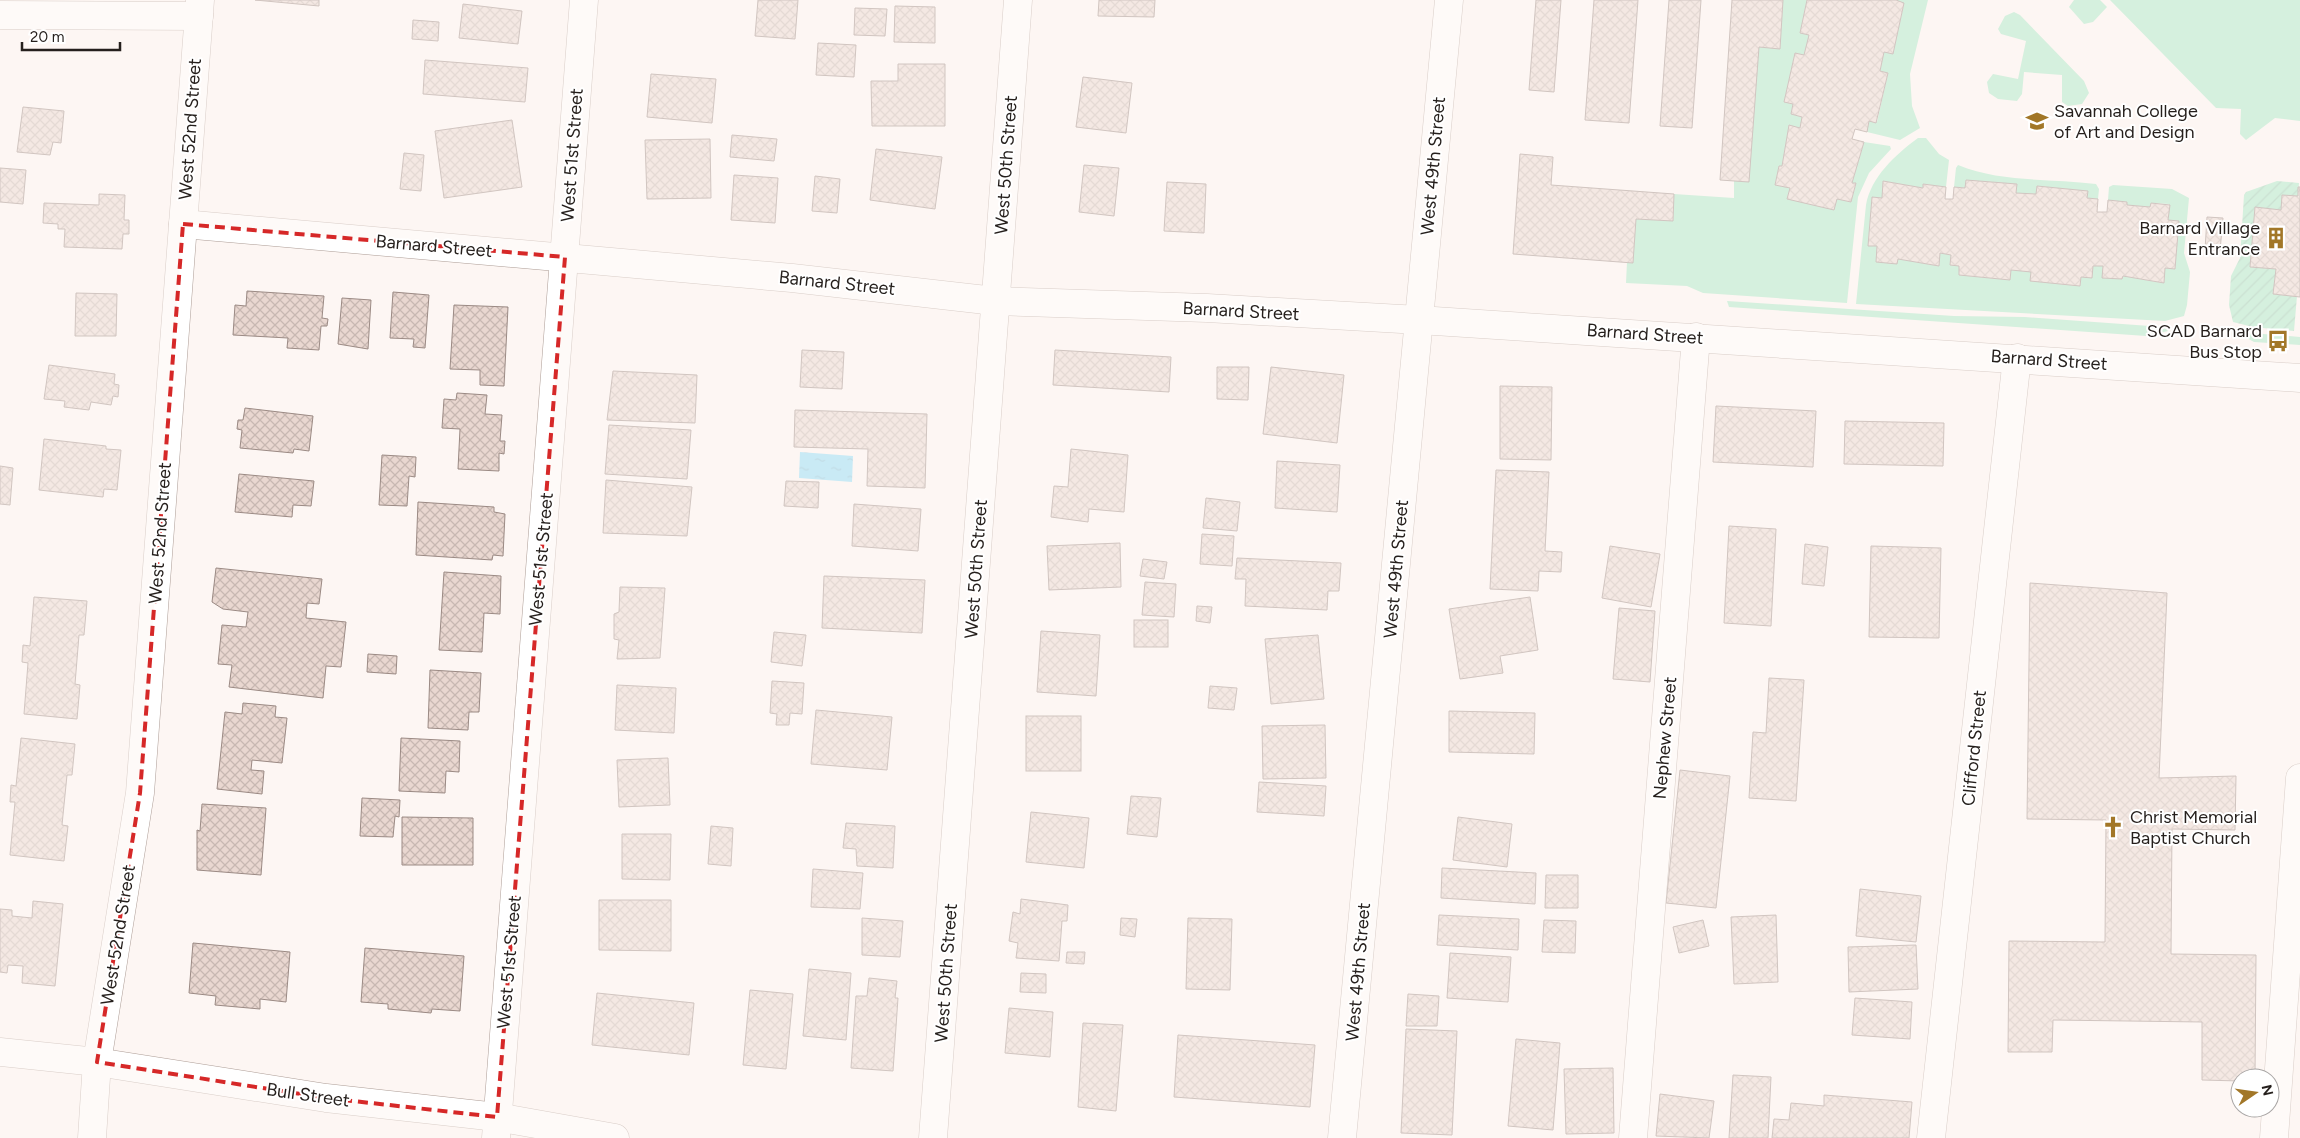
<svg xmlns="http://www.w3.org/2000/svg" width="2300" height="1138" viewBox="0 0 2300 1138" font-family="Figtree,sans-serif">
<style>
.grass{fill:#a5e8c6}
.garden{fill:url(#garden-furrows)}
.water{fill:url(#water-ripples)}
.building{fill:url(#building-cross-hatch);stroke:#9b8a84}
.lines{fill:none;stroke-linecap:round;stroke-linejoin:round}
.minor-casing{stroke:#ad9d96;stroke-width:29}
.tertiary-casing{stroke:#ad9d96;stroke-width:29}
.secondary-casing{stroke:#ad9d96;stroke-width:29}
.minor{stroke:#fff;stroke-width:28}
.tertiary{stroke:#fff;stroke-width:28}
.secondary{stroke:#fff;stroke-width:28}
.marked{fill:none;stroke:#d62828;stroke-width:4;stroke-dasharray:10 6;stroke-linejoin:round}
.labels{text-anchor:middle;stroke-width:4;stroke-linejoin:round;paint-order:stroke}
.poi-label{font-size:18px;fill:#251f1c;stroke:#fff;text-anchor:start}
.street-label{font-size:18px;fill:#251f1c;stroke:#fff}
</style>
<defs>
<pattern id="garden-furrows" width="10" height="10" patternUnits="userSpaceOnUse" patternTransform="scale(1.25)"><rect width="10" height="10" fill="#a5e8c6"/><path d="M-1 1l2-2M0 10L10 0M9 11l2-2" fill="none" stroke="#8ec7aa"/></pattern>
<pattern id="water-ripples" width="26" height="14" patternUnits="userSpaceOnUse" patternTransform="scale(1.25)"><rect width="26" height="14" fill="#8bdcf9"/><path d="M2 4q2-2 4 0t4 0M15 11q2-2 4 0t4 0" fill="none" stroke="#78bcd5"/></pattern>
<pattern id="building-cross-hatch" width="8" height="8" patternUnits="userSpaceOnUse" patternTransform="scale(1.25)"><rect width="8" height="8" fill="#e9d7d0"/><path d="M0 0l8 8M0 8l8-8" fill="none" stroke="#c8b8b2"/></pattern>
</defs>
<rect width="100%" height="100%" fill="#fdf6f3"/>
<g class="grass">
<polygon points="1783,0 1807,0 1800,33 1809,35 1804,55 1795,53 1784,102 1793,104 1791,114 1802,117 1800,128 1789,125 1782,166 1779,166 1775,185 1790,188 1787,199 1837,199 1851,202 1856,184 1852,183 1864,142 1890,146 1891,149 1869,173 1858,197 1847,303 1703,293 1687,286 1626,283 1627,262 1636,219 1673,221 1674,194 1734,198 1734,181 1759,47 1780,48"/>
<polygon points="1896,0 1928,0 1910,74 1912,106 1920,128 1900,140 1867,132 1869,121 1877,122 1888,73 1880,71 1884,52 1893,53 1904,4"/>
<polygon points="2074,0 2100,0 2107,7 2093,22 2084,24 2069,7"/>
<polygon points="2110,0 2300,0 2300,121 2275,118 2246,140 2240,134 2241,109 2216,108"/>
<polygon points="2014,12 2020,15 2084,81 2089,93 2082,104 2068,106 2062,102 2062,75 2024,72 2022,94 2017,101 1998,99 1989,93 1987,82 1993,74 2018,79 2026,41 2001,34 1998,29 2005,16"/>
<path d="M1918 138H1926L1939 154 1949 160 1946 187 1924 184 1923 188 1883 181 1882 198 1872 197 1868 245 1877 246 1876 262 1898 259 1939 266 1940 253 1951 255 1950 265 1959 266V275L2010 280 2011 270 2031 272V281L2080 286 2081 277 2093 266H2103V278L2122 279 2123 276 2163 283 2165 268 2175 269 2179 221 2168 220 2169 204 2151 203 2150 207 2127 205V202L2108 200 2109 187 2113 185 2172 189 2189 198 2184 253 2190 272 2187 305 2184 316 2165 321 1856 304 1866 205C1871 177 1895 155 1918 138Z"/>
<path d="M1958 165C2002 183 2050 178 2096 184L2099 189 2098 199 2087 198V191L2037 186 2036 194 2016 193 2017 184 1966 180 1965 188 1954 187 1956 168Z"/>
<polygon points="1727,301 1954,316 2025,317 2164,327 2168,331 2146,336 1729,307"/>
<polygon points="2251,333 2300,337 2300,345 2254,342 2245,337"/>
</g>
<polygon class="garden" points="2277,181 2299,183 2298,196 2282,195 2281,210 2255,208 2250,267 2276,269 2273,294 2297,296 2294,331 2253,327 2233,322 2229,305 2231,276 2240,258 2244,195 2246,192"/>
<polygon class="water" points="800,452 853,456 852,482 799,478"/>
<g class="building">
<polygon points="255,0 319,0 319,6"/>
<polygon points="758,0 798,0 795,39 755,36"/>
<polygon points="1099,0 1155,0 1154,17 1098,16"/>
<polygon points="1536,0 1561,0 1554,92 1529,90"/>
<polygon points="1594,0 1638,0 1629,123 1585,120"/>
<polygon points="1669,0 1701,0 1692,128 1660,126"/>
<polygon points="1732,0 1783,0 1780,49 1759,47 1749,182 1720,180"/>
<polygon points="1807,0 1896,0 1904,3 1893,54 1884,52 1880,71 1888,73 1876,123 1869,121 1867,132 1855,129 1852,139 1864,142 1852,183 1856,183 1851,202 1837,199 1834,210 1787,199 1790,188 1775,185 1779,166 1782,166 1789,125 1800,128 1802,117 1791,114 1793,104 1784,102 1795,53 1804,55 1809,35 1800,33"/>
<polygon points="463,4 522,11 518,44 459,38"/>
<polygon points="895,6 935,7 935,43 894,42"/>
<polygon points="855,8 887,9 885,36 854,35"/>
<polygon points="413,20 439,22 438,41 412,39"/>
<polygon points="818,43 856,45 854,77 816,75"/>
<polygon points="425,60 528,68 525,102 423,94"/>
<polygon points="898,64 945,64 945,126 872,126 871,81 898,81"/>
<polygon points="651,74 716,79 712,123 647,117"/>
<polygon points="1083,77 1132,83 1126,133 1076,127"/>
<polygon points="23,107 64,111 61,143 53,142 50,155 17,152"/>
<polygon points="512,120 522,187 444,198 435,131"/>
<polygon points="732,135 777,139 774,161 730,157"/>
<polygon points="710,139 711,198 647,199 645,140"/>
<polygon points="876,149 942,157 935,209 870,200"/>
<polygon points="404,153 424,155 421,191 400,189"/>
<polygon points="1520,154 1553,157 1551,185 1674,194 1673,221 1636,219 1633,263 1513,254"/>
<polygon points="1084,165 1119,168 1114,216 1079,212"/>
<polygon points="0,168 26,170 23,204 0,202"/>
<polygon points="734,175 778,178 775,223 731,220"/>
<polygon points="815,176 840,179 837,213 812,211"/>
<polygon points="1966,180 2017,184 2016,193 2036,194 2037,186 2088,191 2087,198 2098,199 2097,212 2107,212 2108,200 2127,202 2127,205 2150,207 2151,203 2170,205 2168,220 2179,221 2175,269 2165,268 2164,283 2123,276 2122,279 2102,278 2103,266 2093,266 2092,278 2081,277 2080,286 2030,281 2031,272 2011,270 2010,280 1959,275 1959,266 1950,265 1951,255 1940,253 1939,266 1898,259 1897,264 1876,262 1877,246 1868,246 1872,197 1882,198 1883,181 1923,188 1923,184 1946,187 1945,199 1953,199 1954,187 1965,188"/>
<polygon points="1167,182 1206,184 1204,233 1164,231"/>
<polygon points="2298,187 2300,187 2300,297 2273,294 2276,269 2250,267 2255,207 2281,210 2282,195 2298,196"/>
<polygon points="99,194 125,195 124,220 129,220 129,234 123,234 122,249 64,247 65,229 58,229 58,224 43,223 44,203 99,205"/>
<polygon points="2207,217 2223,218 2220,251 2205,250"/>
<polygon points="247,291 324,296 322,318 328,319 327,326 321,326 319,350 287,348 288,338 233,335 235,305 246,306"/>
<polygon points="393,292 429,295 425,348 413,347 414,339 390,338"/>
<polygon points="76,293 117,294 116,336 75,336"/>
<polygon points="342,298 371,300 368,349 338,344"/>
<polygon points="454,305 508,307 504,386 480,385 480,370 450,369"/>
<polygon points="802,350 844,352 842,389 800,387"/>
<polygon points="1055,350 1171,357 1169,392 1053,385"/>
<polygon points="49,365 115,374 114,384 119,385 118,397 113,396 111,405 91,402 89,410 64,407 65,401 44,399"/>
<polygon points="1217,367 1249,367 1248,400 1217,399"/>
<polygon points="1271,367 1344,375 1337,443 1263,434"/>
<polygon points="613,371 697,375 695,423 607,420"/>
<polygon points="1500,386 1552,387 1551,460 1500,459"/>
<polygon points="457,393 487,395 485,414 502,415 500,441 505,441 504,454 499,453 499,471 458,469 460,429 442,428 444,399 456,400"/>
<polygon points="1716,406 1816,411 1813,467 1713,462"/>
<polygon points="245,408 313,416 309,451 294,449 293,453 240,448 242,430 237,429 238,420 243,420"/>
<polygon points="795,410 927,414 925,488 867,486 868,449 794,447"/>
<polygon points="1845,421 1944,423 1943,466 1844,464"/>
<polygon points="609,425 691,430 687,479 605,474"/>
<polygon points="44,439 106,446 106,449 121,450 117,490 104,489 103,497 39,490"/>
<polygon points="1071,449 1128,455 1124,512 1089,509 1088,522 1051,517 1054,486 1068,487"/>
<polygon points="382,455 416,457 415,477 409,476 407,506 379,505"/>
<polygon points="1277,461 1340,465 1337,512 1275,508"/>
<polygon points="0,466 13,468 10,505 0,504"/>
<polygon points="1496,470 1549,472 1545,551 1562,552 1561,572 1539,571 1538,591 1490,589"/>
<polygon points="239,474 314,481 311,506 293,505 292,517 235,512"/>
<polygon points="606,480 692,487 687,536 603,533"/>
<polygon points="786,481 819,482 818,508 784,506"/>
<polygon points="1206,498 1240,502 1237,531 1203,528"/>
<polygon points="418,502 494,507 494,512 505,514 503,556 493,555 492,560 416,555"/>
<polygon points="854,504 921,509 918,551 852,546"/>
<polygon points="1729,526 1776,529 1771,626 1724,623"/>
<polygon points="1202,534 1234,536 1232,566 1200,564"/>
<polygon points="1120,543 1121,587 1049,590 1047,546"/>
<polygon points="1805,544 1828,547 1824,586 1802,584"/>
<polygon points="1610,546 1660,554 1651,607 1602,598"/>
<polygon points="1871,546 1941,548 1939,638 1869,637"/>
<polygon points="1237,558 1341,563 1339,591 1328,591 1327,610 1245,606 1246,579 1235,579"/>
<polygon points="1143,559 1167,562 1164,579 1140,576"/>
<polygon points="216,568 322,579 319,604 307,603 306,618 346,622 341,667 326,666 323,698 229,687 232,665 218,664 222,625 246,627 248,612 223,609 212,602"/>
<polygon points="444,572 501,576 500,614 484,613 482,652 439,650"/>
<polygon points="824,576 925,580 922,633 822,628"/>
<polygon points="1145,582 1176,584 1174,617 1142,615"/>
<polygon points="2030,583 2167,593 2159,778 2236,776 2235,830 2172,829 2171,954 2256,955 2255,1078 2240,1078 2240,1081 2202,1080 2202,1022 2053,1020 2052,1052 2008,1052 2009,941 2105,942 2106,820 2027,819"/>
<polygon points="620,587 665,588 660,658 617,659 619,640 614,639 614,614 619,612"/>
<polygon points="34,597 87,601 84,635 79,635 75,684 80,685 77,719 24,714 28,663 22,662 23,645 30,646"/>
<polygon points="1530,597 1538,650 1500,656 1503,673 1460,679 1449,609"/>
<polygon points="1197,606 1212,607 1210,623 1196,621"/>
<polygon points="1619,608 1655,611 1650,682 1613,679"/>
<rect x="1134" y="620" width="34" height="27"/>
<polygon points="1041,631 1100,635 1096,696 1037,692"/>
<polygon points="774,632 806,635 802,666 771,662"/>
<polygon points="1318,635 1324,699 1271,704 1265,639"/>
<polygon points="368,654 397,656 396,674 367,672"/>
<polygon points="430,670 481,673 479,712 469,712 468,730 428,728"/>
<polygon points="1769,678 1804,680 1796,801 1749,798 1753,732 1766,733"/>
<polygon points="772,681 804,683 802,714 790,713 789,725 776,725 777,714 770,713"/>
<polygon points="617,685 676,688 674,733 615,730"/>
<polygon points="1210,686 1237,688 1234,710 1208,708"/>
<polygon points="243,703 276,706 275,717 287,718 282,763 252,760 251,770 264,771 262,794 217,789 225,712 242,714"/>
<polygon points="816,710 892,717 887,770 811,764"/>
<polygon points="1449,711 1535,713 1534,754 1449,752"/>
<rect x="1026" y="716" width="55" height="55"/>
<polygon points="1325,725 1326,778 1263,779 1262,726"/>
<polygon points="21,738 75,744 72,775 67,775 62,825 68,826 64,861 10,855 15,802 10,802 11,785 16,786"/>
<polygon points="401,738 460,741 459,772 446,771 445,793 399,791"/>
<polygon points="668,758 670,805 619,807 617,760"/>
<polygon points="1680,770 1730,776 1716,908 1666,903"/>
<polygon points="1259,782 1326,786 1324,816 1257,812"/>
<polygon points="1131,796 1161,798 1157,837 1127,834"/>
<polygon points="362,798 400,800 399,817 395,816 393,837 360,836"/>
<polygon points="202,804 266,808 261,875 197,870 197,830 200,831"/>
<polygon points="1031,812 1089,818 1084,868 1026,862"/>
<polygon points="402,817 473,818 473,865 402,865"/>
<polygon points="1458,817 1512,824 1507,867 1453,860"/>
<polygon points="846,823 895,826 893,868 857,866 856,849 843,848"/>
<polygon points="711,826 733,828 731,866 708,864"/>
<polygon points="622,834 671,834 670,880 622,879"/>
<polygon points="1442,868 1536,873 1535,904 1441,898"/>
<polygon points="813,869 863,873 860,909 811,907"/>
<polygon points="1546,875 1578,875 1578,908 1545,908"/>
<polygon points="1860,889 1921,896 1916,942 1856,936"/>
<polygon points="1021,899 1068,905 1067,921 1062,921 1059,961 1016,958 1018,943 1009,941 1013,912 1020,914"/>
<polygon points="599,900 671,900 671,951 599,950"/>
<polygon points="33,901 63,904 55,986 22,983 23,966 8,965 7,973 0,972 0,909 12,910 12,916 32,918"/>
<polygon points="1439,915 1519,919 1518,950 1437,945"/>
<polygon points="1776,915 1778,982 1734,984 1731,917"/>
<polygon points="862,918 903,921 900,957 862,955"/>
<polygon points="1121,918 1137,919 1135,937 1120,935"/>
<polygon points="1188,918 1232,919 1230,990 1186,989"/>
<polygon points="1544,920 1576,921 1575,953 1542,952"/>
<polygon points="1703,920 1709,946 1679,953 1673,927"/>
<polygon points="193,943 290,952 286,1002 260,999 260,1009 215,1005 216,996 189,993"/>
<polygon points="1916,945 1918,989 1849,992 1848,947"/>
<polygon points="365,948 464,956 460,1011 432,1009 431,1013 388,1009 388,1004 361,1002"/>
<polygon points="1067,952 1085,952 1084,964 1066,963"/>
<polygon points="1450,953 1511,957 1508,1002 1447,998"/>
<polygon points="809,969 851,973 846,1040 803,1036"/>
<polygon points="1021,973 1046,974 1046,993 1020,992"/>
<polygon points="869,978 897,981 895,998 898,998 893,1071 851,1068 856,996 867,996"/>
<polygon points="750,990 793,994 786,1069 743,1065"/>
<polygon points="597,993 694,1003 689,1055 592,1045"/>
<polygon points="1408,994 1439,996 1437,1026 1406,1026"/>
<polygon points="1855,998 1912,1002 1910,1039 1852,1035"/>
<polygon points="1009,1008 1053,1012 1050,1057 1005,1053"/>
<polygon points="1083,1023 1123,1025 1116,1111 1078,1107"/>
<polygon points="1406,1029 1457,1031 1452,1135 1401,1133"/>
<polygon points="1178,1035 1315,1045 1310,1107 1174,1097"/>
<polygon points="1516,1039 1560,1043 1553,1130 1508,1126"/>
<polygon points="1613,1068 1614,1133 1566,1134 1564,1069"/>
<polygon points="1733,1075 1771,1077 1768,1138 1729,1138"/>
<polygon points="1660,1094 1714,1101 1709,1138 1656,1136"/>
<polygon points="1824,1095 1912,1102 1909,1138 1772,1138 1774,1119 1789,1120 1791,1103 1824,1106"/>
</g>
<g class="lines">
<g class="minor-casing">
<g id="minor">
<polyline points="0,15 199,16"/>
<polyline points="496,1138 584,0"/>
<polyline points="933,1138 1018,0"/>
<polyline points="1342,1138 1449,0"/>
<polyline points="1633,1138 1696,337"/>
<polyline points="1931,1138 2017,358"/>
<polyline points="2274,1138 2300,778"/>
</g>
</g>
<g class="tertiary-casing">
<g id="tertiary">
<polyline points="183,224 792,278 995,301 1207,308 1419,320 2300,378"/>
<polyline points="0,1052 97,1062 326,1098 497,1117 615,1138"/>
</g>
</g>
<g class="secondary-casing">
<polyline id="secondary" points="92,1138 97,1062 140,793 200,0"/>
</g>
<use href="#minor" class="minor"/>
<use href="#tertiary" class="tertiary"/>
<use href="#secondary" class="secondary"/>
</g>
<path d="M0 0H2300V1138H0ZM183 224 565 257 497 1117 326 1098 97 1062 140 793Z" fill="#fdf6f3" fill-opacity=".55" fill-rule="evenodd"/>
<path class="marked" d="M183 224 565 257 497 1117 326 1098 97 1062 140 793Z"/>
<defs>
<g id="university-bare" transform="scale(1.725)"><path d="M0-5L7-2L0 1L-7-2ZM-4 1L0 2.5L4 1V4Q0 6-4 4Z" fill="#a27728" stroke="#fff" stroke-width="2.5" paint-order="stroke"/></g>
<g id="building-bare" transform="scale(1.725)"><path d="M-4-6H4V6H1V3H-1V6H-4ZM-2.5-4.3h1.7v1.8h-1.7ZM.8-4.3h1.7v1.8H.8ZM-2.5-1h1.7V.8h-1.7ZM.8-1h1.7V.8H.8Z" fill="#a27728" stroke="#fff" stroke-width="2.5" paint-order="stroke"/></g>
<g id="bus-bare" transform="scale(1.725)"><path d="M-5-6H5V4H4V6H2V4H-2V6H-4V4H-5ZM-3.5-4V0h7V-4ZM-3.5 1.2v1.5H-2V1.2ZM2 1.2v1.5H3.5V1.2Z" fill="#a27728" stroke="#fff" stroke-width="2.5" paint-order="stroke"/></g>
<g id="church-bare" transform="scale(1.725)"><path d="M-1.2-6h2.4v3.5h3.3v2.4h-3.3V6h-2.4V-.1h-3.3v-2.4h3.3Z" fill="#a27728" stroke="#fff" stroke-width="2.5" paint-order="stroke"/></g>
</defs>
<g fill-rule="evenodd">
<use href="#university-bare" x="2037" y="121"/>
<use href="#building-bare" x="2276" y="238"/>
<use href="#bus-bare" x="2278" y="341"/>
<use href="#church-bare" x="2113" y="827"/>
</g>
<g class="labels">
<g class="poi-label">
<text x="2054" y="117">Savannah College<tspan x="2054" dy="21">of Art and Design</tspan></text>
<text x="2260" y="234" text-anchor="end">Barnard Village<tspan x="2260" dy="21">Entrance</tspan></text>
<text x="2262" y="337" text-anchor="end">SCAD Barnard<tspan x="2262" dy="21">Bus Stop</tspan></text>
<text x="2130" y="823">Christ Memorial<tspan x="2130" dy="21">Baptist Church</tspan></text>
</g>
<g class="street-label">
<text transform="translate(190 129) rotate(-86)" y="6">West 52nd Street</text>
<text transform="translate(572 155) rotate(-86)" y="6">West 51st Street</text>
<text transform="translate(1006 165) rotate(-86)" y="6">West 50th Street</text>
<text transform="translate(1433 166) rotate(-85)" y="6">West 49th Street</text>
<text transform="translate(434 246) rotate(5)" y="6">Barnard Street</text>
<text transform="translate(837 283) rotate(6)" y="6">Barnard Street</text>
<text transform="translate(1241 311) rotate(3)" y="6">Barnard Street</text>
<text transform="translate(1645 334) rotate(4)" y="6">Barnard Street</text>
<text transform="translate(2049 360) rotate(4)" y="6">Barnard Street</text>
<text transform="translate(160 533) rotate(-86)" y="6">West 52nd Street</text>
<text transform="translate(541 559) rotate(-85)" y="6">West 51st Street</text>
<text transform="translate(976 569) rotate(-86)" y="6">West 50th Street</text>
<text transform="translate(1396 569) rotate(-85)" y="6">West 49th Street</text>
<text transform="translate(1665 738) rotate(-85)" y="6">Nephew Street</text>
<text transform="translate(1974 748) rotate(-84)" y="6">Clifford Street</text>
<text transform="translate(118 935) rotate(-81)" y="6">West 52nd Street</text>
<text transform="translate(509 962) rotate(-85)" y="6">West 51st Street</text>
<text transform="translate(1358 972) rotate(-85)" y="6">West 49th Street</text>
<text transform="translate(946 973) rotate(-86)" y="6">West 50th Street</text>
<text transform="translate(308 1095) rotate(8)" y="6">Bull Street</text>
</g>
</g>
<g transform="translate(2255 1093) rotate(77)"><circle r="24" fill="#ffffff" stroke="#a8a5a4"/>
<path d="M0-4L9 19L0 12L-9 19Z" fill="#a27728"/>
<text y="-8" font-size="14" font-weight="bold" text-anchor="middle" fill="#251f1c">N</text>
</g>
<path d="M22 42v8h98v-8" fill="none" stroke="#251f1c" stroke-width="2.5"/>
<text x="30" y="42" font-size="15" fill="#251f1c" stroke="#ffffff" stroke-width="4" paint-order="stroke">20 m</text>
</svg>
